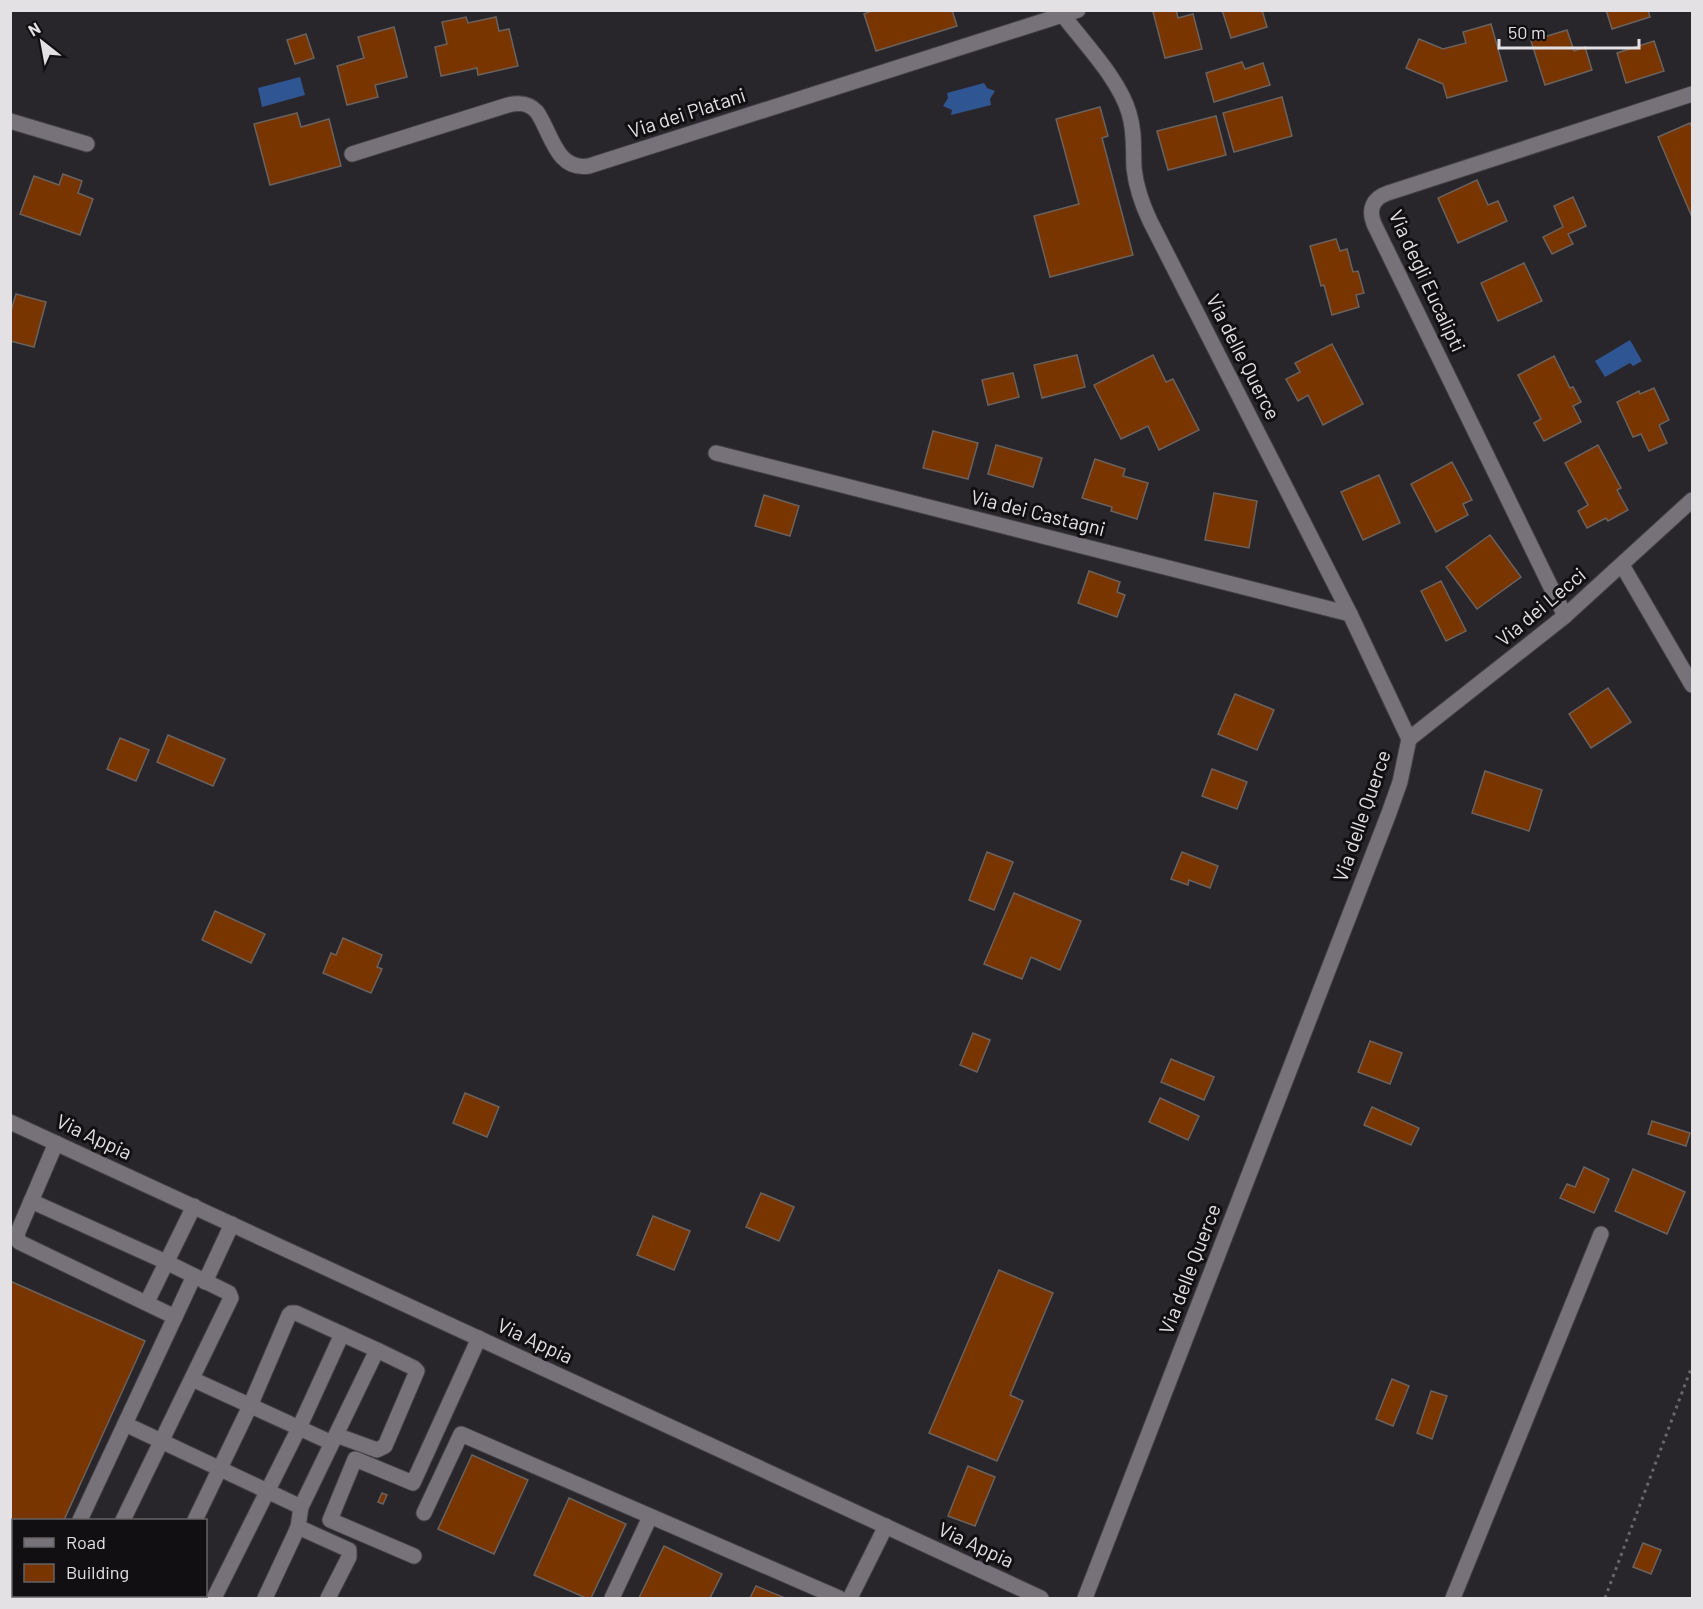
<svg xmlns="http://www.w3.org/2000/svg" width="1703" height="1609" viewBox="0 0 1703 1609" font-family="Barlow,sans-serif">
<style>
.water{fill:#2f5592}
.building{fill:#783500;stroke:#6a625e;stroke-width:1.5}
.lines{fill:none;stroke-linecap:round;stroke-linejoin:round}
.minor-casing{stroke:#444146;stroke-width:17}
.path{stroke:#69666b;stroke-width:3;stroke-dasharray:3 4.5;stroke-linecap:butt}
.minor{stroke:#777279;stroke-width:15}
.labels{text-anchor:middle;stroke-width:6;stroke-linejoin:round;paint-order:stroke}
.street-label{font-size:20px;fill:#e4e1e5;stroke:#110f12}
</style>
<rect width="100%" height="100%" fill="#29262b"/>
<g class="water">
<polygon points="300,77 305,95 262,107 258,88"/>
<polygon points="984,83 987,88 995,91 990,99 991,105 951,115 952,110 943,106 948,98 947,93"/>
<polygon points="1630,340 1642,361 1633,366 1630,363 1605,377 1595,361"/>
</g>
<g class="building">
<polygon points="874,10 952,10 957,26 876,51 864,14"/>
<polygon points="1158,10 1176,10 1178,18 1193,14 1202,49 1165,58 1153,12"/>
<polygon points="1222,10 1262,10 1267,27 1231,38"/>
<polygon points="1606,10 1648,10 1650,17 1612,29"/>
<polygon points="466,17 468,23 496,17 499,31 509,29 518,66 478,75 477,68 441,76 435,47 447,44 442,22"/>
<polygon points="1491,24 1507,81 1447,98 1443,84 1406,68 1419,39 1443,49 1466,43 1463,32"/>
<polygon points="394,27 407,77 375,85 378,97 347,105 337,66 364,58 358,37"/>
<polygon points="1567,30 1574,51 1585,47 1592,70 1545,85 1531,41"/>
<polygon points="306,34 314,58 295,64 287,40"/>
<polygon points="1654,41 1664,71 1626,83 1617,53"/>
<polygon points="1242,62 1245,69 1263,63 1270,85 1214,102 1206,73"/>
<polygon points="1282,97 1292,136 1234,152 1223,113"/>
<polygon points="1100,107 1108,136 1102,138 1133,255 1050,277 1034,216 1079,204 1056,119"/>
<polygon points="297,113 301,127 329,119 341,166 270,185 254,124"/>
<polygon points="1216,116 1226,155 1168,170 1157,131"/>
<polygon points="1690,123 1692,128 1692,217 1658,137"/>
<polygon points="63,174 82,181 78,193 93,199 80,235 20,214 34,176 59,185"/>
<polygon points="1477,180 1488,205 1498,201 1507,221 1458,243 1438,198"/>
<polygon points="1573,197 1586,226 1568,234 1573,244 1552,254 1543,237 1563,227 1554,206"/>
<polygon points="1336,239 1340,251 1347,249 1353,272 1358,271 1364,293 1356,295 1359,307 1332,315 1324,285 1321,286 1310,246"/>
<polygon points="1524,263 1542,301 1498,321 1481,283"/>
<polygon points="16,294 46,302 34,347 10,341 10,314"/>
<polygon points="1332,344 1363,404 1323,425 1308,395 1298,401 1286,379 1300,372 1295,363"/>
<polygon points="1077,355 1085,387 1042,398 1034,365"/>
<polygon points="1153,355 1166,382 1173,379 1199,430 1159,450 1148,426 1121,439 1094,385"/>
<polygon points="1554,356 1570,388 1573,387 1581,402 1573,406 1581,422 1544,441 1534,423 1541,419 1518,375"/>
<polygon points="1013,373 1019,397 988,405 982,380"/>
<polygon points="1654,388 1669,420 1659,425 1667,443 1649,451 1641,434 1633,437 1617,402 1639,391 1640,394"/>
<polygon points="933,431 978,443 968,479 923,468"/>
<polygon points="996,445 1042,458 1033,487 988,474"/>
<polygon points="1598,445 1621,488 1617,490 1628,510 1608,521 1606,518 1587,528 1578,511 1588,505 1565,463"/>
<polygon points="1095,459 1125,469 1123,476 1148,483 1137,519 1111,511 1112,507 1082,498"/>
<polygon points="1452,462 1472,500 1463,504 1468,515 1436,532 1411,484"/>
<polygon points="1379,475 1400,523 1363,540 1341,492"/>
<polygon points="1214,493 1257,501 1249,548 1205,540"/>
<polygon points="764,495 799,506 790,536 755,526"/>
<polygon points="1490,535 1521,577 1477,609 1446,567"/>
<polygon points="1089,571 1120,582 1117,592 1125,595 1117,617 1078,603"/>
<polygon points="1441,581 1466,631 1446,641 1421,591"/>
<polygon points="1608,688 1631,722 1591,748 1569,714"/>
<polygon points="1235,694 1274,710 1257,750 1218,734"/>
<polygon points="168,735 225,759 213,786 157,762"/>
<polygon points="120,738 149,750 136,781 107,769"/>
<polygon points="1212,769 1247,782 1237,809 1202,796"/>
<polygon points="1485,771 1542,790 1529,831 1472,813"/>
<polygon points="987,852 1013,862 994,910 969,900"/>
<polygon points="1182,852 1218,866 1210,888 1189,880 1188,885 1171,879"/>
<polygon points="1014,893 1081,921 1060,970 1031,957 1022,979 984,964"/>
<polygon points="215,911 265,934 251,963 202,940"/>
<polygon points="343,938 382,955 377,967 382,969 371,993 323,973 331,953 336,955"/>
<polygon points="973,1033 990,1040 977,1072 960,1065"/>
<polygon points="1370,1041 1402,1053 1390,1084 1358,1072"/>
<polygon points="1171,1059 1214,1077 1204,1100 1161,1082"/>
<polygon points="465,1093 499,1107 487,1137 453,1123"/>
<polygon points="1160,1098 1199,1116 1188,1140 1149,1122"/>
<polygon points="1372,1107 1419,1128 1411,1145 1364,1125"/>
<polygon points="1652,1121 1690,1133 1686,1146 1648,1134"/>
<polygon points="1584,1167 1609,1179 1594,1213 1560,1198 1567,1184 1575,1187"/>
<polygon points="1633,1169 1685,1192 1667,1234 1615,1211"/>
<polygon points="761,1193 794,1207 779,1241 746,1227"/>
<polygon points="653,1216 690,1231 674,1270 637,1255"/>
<polygon points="999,1270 1053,1293 1010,1395 1023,1401 997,1461 929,1433"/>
<polygon points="10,1281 145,1341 64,1520 14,1520 14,1596 30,1596 28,1598 10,1598"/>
<polygon points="1392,1379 1409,1386 1393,1426 1376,1419"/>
<polygon points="1431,1391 1447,1396 1432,1439 1417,1433"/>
<polygon points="472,1455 528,1480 494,1554 438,1529"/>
<polygon points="968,1466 995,1477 975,1526 948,1516"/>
<polygon points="382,1493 387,1495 383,1504 378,1502"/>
<polygon points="569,1498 626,1524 591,1598 586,1598 534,1575"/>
<polygon points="1643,1543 1661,1550 1651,1574 1633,1567"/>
<polygon points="664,1546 722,1574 710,1598 639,1598"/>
<polygon points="756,1586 785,1598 750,1598"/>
</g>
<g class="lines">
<g class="minor-casing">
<g id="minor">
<path d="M1059 10C1081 40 1119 78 1129 113 1135 132 1133 149 1134 168 1136 187 1142 204 1150 221L1350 614 1409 739 1400 782 1389 813 1085 1598"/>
<polyline points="10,121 87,144"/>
<path d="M352 154 508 105C520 102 529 103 537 112 552 134 556 171 589 166L1078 10"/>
<polyline points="716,453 1350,614"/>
<polyline points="1622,565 1692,685"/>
<path d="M1565 616 1374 224C1368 209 1373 198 1388 193L1692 94"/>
<polyline points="1409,739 1565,616 1692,500"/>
<polyline points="10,1122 1041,1598"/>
<polyline points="56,1143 17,1234 19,1242 175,1317 80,1520"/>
<polyline points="31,1201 166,1262 229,1293 231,1298 123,1520"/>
<polyline points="205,1282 232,1224"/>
<polyline points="147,1302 194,1206"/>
<polyline points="175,1317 194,1276"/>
<polyline points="192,1379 332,1443"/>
<polyline points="125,1424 301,1507"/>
<polyline points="424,1513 461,1434 839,1598"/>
<polyline points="195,1520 250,1406 289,1315 291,1313 296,1313 377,1350"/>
<polyline points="298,1527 349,1550 349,1557 328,1598"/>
<polyline points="414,1556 330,1520 355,1459 413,1483 479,1338"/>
<polyline points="163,1596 166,1598"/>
<polyline points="44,1598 45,1596"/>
<polyline points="85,1598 86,1596"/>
<polyline points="214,1598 299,1428 342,1334"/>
<polyline points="265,1598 294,1536 298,1527 301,1507 377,1350 414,1368 417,1371 385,1446 377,1450 336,1435"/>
<polyline points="612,1598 650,1517"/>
<polyline points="850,1598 886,1526"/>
<polyline points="1453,1598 1601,1234"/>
</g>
</g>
<polyline class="path" points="1605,1598 1692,1366"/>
<use href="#minor" class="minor"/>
</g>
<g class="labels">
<g class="street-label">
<text transform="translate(687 113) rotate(-18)" y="7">Via dei Platani</text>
<text transform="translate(1427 281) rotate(65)" y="7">Via degli Eucalipti</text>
<text transform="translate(1243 357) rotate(63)" y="7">Via delle Querce</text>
<text transform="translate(1038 513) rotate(14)" y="7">Via dei Castagni</text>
<text transform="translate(1541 607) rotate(-40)" y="7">Via dei Lecci</text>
<text transform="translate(1362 816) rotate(-71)" y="7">Via delle Querce</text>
<text transform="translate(94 1137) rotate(25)" y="7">Via Appia</text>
<text transform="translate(1190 1269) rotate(-69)" y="7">Via delle Querce</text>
<text transform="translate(535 1341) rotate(25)" y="7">Via Appia</text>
<text transform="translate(976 1545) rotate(25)" y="7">Via Appia</text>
</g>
</g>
<rect width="1703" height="1609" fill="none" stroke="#e4e1e5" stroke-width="24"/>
<rect x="12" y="1519" width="195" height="78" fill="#110f12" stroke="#656366" stroke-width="1.5"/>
<rect x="24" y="1538" width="30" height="9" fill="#777279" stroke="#656366" stroke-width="1.5"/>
<text x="66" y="1549" font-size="18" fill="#e4e1e5">Road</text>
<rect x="24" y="1564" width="30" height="18" fill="#783500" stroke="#656366" stroke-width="1.5"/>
<text x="66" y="1579" font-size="18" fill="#e4e1e5">Building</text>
<g transform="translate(42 42) rotate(329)" stroke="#110f12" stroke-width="4.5" paint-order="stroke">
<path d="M0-4.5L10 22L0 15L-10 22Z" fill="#e4e1e5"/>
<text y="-9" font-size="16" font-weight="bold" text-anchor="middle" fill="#e4e1e5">N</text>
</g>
<path d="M1499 39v9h140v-9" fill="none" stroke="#e4e1e5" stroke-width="3"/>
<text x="1508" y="39" font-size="18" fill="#e4e1e5" stroke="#110f12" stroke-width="4.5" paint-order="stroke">50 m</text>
</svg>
